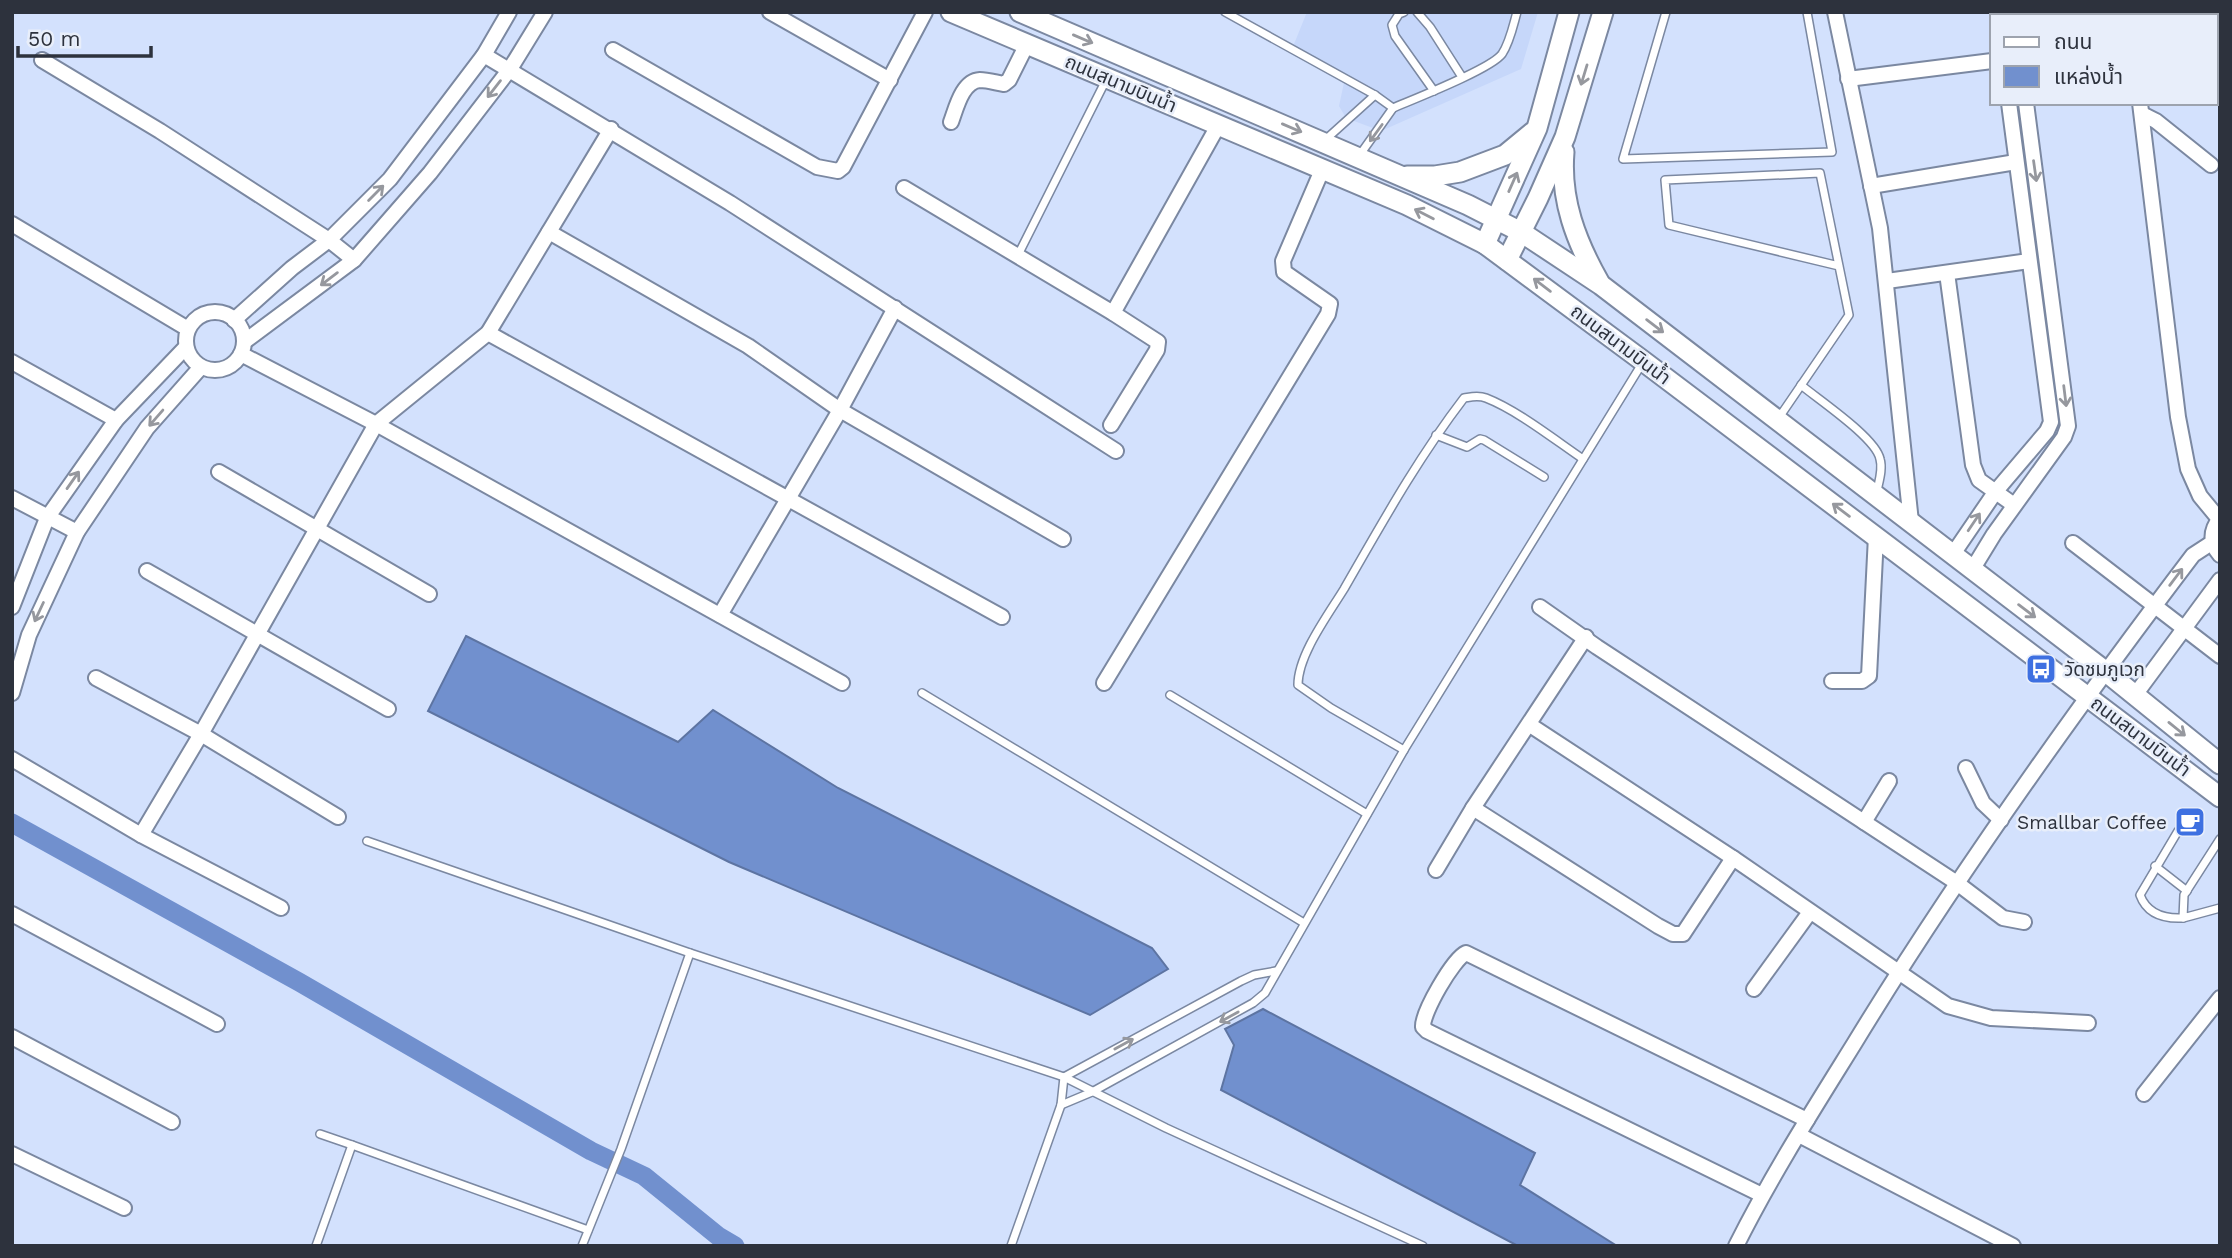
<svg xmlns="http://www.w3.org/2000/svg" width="2232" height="1258" viewBox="0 0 2232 1258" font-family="'Work Sans','Noto Sans Thai',sans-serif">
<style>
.built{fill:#c6d7fa}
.water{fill:#7190ce;stroke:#5d74a2;stroke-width:2}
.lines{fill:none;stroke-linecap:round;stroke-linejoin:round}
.canal{stroke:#7190ce;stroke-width:19}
.lane-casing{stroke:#7b88a1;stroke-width:10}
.street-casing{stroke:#7b88a1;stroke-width:18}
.secondary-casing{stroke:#7b88a1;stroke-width:23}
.lane{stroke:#fff;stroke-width:7}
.street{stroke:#fff;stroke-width:14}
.secondary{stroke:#fff;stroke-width:19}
.oneway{stroke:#96989e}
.labels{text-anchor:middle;stroke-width:5;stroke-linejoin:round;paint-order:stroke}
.street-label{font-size:19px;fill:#2d323d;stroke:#e8eefa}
.poi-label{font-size:19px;fill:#2d323d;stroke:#e8eefa;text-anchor:start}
</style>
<rect width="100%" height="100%" fill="#d3e1fd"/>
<polygon class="built" points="1307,12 1538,12 1521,69 1381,131 1346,118 1339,106 1345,78 1292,49"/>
<g class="water">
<polygon points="466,636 678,742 713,710 838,788 1152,948 1168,969 1090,1015 729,862 428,711"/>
<polygon points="1263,1009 1535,1153 1520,1185 1617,1246 1518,1246 1221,1090 1234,1045 1225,1029"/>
</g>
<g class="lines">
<polyline class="canal" points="12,823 299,982 591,1151 644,1176 718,1236 735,1246"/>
<g class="lane-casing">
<g id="lane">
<path d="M1225 12 1375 95 1393 108C1414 99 1491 69 1502 54 1510 42 1513 26 1517 12"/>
<polyline points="1404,12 1399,14 1392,25 1395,36 1434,91"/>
<polyline points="1417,12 1430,27 1462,77"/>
<polyline points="1666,12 1623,159 1832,152 1807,12"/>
<polyline points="1324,141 1375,95"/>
<polyline points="1359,156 1393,108"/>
<polyline points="1018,255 1107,78"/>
<path d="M1801 385C1819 400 1876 438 1880 459 1883 469 1879 481 1877 491"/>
<polyline points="1778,419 1849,315 1820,173 1665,180 1669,225 1839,266"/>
<polyline points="1436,435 1467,447 1480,439 1484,440 1544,477"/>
<polyline points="922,693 1304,923"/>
<polyline points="1170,695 1367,814"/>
<path d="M1404 750 1331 708 1298 685C1298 655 1328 615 1344 589 1382 523 1418 458 1464 398 1471 397 1478 395 1486 398 1517 410 1555 440 1583 459"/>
<path d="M2178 831 2140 895C2147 914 2164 919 2183 918"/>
<polyline points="2220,839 2184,895 2183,918 2220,908"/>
<polyline points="367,841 690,953 1064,1077 1166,1128 1423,1246"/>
<polyline points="2155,866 2187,891"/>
<polyline points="1064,1077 1241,981 1254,975 1276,971"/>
<polyline points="1061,1105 1092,1092 1253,1003 1265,993 1404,750 1643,362"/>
<polyline points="320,1134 352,1145"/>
<polyline points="316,1246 352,1145 588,1230"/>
<polyline points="582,1246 621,1149 690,953"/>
<polyline points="1011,1246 1061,1105 1064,1077"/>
</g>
</g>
<g class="street-casing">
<g id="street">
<polyline points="770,12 890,80"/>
<polyline points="1835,12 1880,228 1911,522"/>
<polyline points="1998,12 1998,16"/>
<polyline points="2015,12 2015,16"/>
<polyline points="2126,12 2126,16"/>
<polyline points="2216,18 2220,22"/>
<polyline points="613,50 817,167 838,171 843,167 925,12"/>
<polyline points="484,55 730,203 1116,451"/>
<polyline points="42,60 160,131 329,240 354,260"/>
<polyline points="1848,79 1992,61"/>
<polyline points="2140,103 2178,417 2188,469 2200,496 2219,519"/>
<polyline points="2142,114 2156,121 2211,165"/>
<path d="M951 122C956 109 962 81 980 80 988 80 997 83 1004 84L1009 80 1027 44"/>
<polyline points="1871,186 2016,162"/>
<polyline points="904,188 1113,313 1158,342 1157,350 1111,425"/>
<polyline points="12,224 188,329"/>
<polyline points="549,232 748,346 840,410 1063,539"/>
<polyline points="1947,273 1973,465 1979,480 2014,505"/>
<polyline points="1887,281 2029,261"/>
<circle cx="215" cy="341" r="29"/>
<polyline points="1113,313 1219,124"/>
<polyline points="234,320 292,268 329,240 390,179 484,55 509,12"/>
<polyline points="488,333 1002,617"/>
<polyline points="244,342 354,260 430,173 510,69 545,12"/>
<polyline points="241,354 376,424 842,683"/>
<polyline points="12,362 116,420"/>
<polyline points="219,472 429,594"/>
<polyline points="12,498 77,532"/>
<path d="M2220 519C2210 530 2210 544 2220 555"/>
<polyline points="2073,543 2220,656"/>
<polyline points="1953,554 1996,491 2047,431 2051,422 2009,103"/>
<polyline points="1972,570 1994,534 2064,437 2068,426 2026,103"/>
<polyline points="147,571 388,709"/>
<polyline points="12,607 47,518 116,420 186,347"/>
<polyline points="1540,607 1597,647 1957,883 2003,918 2024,922"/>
<polyline points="720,615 840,410 895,308"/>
<polyline points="96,678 201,734 338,817"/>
<polyline points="1832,681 1862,681 1869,676 1876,536"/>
<polyline points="1104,683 1328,314 1330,304 1284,272 1283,261 1322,170"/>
<polyline points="12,693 29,635 77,532 147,428 201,367"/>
<polyline points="2135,695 2220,580"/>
<polyline points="1530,725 1733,858 1948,1006 1991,1018 2088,1023"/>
<polyline points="12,759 141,835 281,908"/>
<polyline points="1966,768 1983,803 2001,820"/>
<polyline points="1473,808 1658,926 1673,934 1683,934 1733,858"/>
<polyline points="1864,822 1889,781"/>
<polyline points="141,835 201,734 376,424 488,333 611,129"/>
<polyline points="1436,870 1473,808 1586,637"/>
<polyline points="12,914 217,1024"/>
<polyline points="1754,989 1810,912"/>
<polyline points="12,1037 172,1122"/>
<polyline points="2144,1094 2220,998"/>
<polyline points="1799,1135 2013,1246"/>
<polyline points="12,1154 124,1208"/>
<path d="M1762 1195 1427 1031 1423 1027C1422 1013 1453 959 1466 953L1807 1120"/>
<path d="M1736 1246C1771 1176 1813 1110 1854 1044 1957 875 2073 713 2193 555L2213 542"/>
</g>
</g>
<g class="secondary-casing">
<g id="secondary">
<polyline points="951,12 1407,205 1485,244 1643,361 2220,797"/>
<polyline points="1020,12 1468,205 1521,232 1601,285 2105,671 2220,764"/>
<path d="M1564 152C1560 200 1576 241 1599 282"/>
<polyline points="1407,176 1435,176 1460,172 1505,155 1533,132"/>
<polyline points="1485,244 1537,128 1569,12"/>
<polyline points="1507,260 1538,198 1565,137 1603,12"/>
</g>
</g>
<use href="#lane" class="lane"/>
<use href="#street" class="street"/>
<use href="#secondary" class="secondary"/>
</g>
<defs><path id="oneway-shaft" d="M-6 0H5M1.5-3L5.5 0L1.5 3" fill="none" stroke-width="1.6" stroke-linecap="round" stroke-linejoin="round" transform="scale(1.75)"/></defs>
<g class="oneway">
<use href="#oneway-shaft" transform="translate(1083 39) rotate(23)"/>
<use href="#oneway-shaft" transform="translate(1584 75) rotate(107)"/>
<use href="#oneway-shaft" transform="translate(494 89) rotate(128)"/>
<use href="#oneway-shaft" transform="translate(1292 128) rotate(23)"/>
<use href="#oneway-shaft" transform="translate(1376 133) rotate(126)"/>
<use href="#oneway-shaft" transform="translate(2035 171) rotate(82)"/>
<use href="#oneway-shaft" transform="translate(1513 182) rotate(-66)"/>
<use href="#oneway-shaft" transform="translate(376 193) rotate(-45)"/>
<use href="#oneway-shaft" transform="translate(1424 214) rotate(-153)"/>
<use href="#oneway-shaft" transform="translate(329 279) rotate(143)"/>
<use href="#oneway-shaft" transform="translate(1542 285) rotate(-143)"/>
<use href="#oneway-shaft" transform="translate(1655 326) rotate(37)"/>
<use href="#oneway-shaft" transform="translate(2065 396) rotate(83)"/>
<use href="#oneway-shaft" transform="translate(156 418) rotate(131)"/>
<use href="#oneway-shaft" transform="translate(73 480) rotate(-55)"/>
<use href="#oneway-shaft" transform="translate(1841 510) rotate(-143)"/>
<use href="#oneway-shaft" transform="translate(1974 522) rotate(-56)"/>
<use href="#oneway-shaft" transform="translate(2176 577) rotate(-53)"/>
<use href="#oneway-shaft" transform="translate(2027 611) rotate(37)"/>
<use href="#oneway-shaft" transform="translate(39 612) rotate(115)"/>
<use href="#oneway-shaft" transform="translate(2177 729) rotate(39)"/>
<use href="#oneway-shaft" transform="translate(1229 1017) rotate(151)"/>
<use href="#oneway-shaft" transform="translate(1124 1044) rotate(-29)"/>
</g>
<defs>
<g id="bus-square" transform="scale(1.575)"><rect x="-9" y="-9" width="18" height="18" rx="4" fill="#3e70e1" stroke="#e8eefa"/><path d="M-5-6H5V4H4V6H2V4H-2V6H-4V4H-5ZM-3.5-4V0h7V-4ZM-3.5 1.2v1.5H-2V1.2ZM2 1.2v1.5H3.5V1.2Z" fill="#fff"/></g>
<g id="cafe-square" transform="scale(1.575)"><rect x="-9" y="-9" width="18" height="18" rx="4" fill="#3e70e1" stroke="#e8eefa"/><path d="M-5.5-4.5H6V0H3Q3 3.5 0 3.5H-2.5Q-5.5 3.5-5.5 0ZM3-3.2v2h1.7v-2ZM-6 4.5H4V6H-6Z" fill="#fff"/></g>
</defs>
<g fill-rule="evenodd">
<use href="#bus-square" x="2041" y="669"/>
<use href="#cafe-square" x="2190" y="822"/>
</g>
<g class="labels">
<g class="street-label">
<text transform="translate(1121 83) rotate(23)" y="7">ถนนสนามบินน้ำ</text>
<text transform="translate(1621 344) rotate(37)" y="7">ถนนสนามบินน้ำ</text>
<text transform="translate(2141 736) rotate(37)" y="7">ถนนสนามบินน้ำ</text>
</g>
<g class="poi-label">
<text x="2064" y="676">วัดชมภูเวก</text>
<text x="2167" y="829" text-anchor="end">Smallbar Coffee</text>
</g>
</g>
<rect width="2232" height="1258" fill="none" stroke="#2d323d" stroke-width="28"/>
<rect x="1990" y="14" width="228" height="91" fill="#e8eefa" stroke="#9da3ae" stroke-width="2"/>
<rect x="2004" y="37" width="35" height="10" fill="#ffffff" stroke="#9da3ae" stroke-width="2"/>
<text x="2054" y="49" font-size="21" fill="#2d323d">ถนน</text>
<rect x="2004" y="66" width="35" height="21" fill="#7190ce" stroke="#9da3ae" stroke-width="2"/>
<text x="2054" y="84" font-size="21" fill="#2d323d">แหล่งน้ำ</text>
<path d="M18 46v10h133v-10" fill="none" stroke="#2d323d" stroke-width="3.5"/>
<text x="28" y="46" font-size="21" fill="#2d323d" stroke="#e8eefa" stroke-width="5" paint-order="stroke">50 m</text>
</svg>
